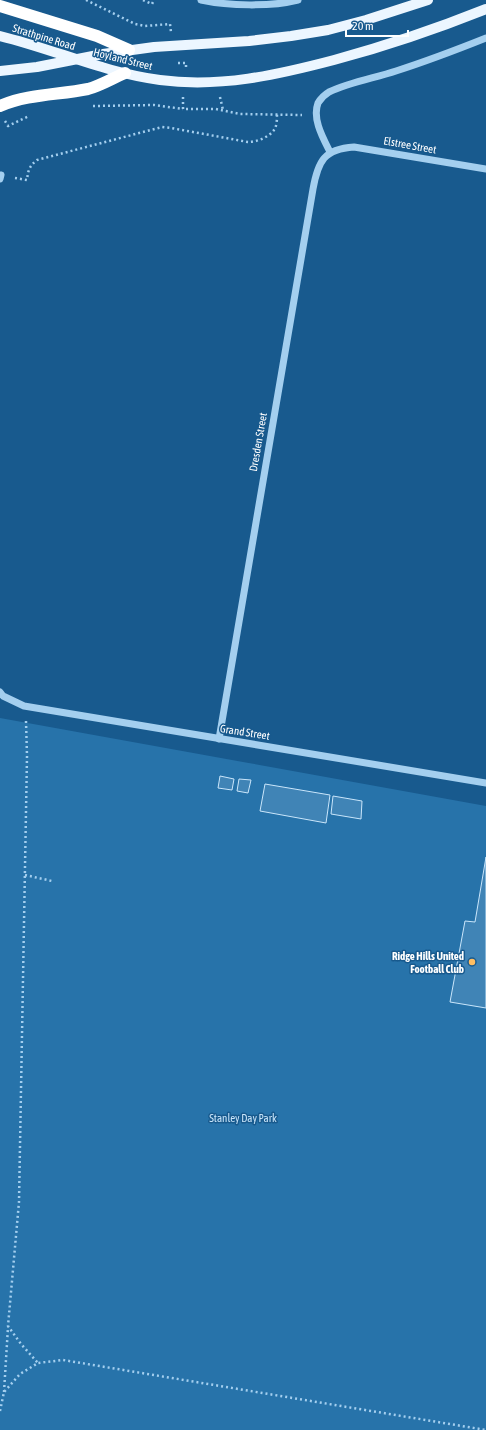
<svg xmlns="http://www.w3.org/2000/svg" width="486" height="1430" viewBox="0 0 486 1430" font-family="'Asap Condensed',sans-serif">
<style>
.green{fill:#2773aa}
.building{fill:#4084b6;stroke:#cae6fb}
.lines{fill:none;stroke-linecap:round;stroke-linejoin:round}
.path{stroke:#a4cfef;stroke-width:2.5;stroke-dasharray:2 3;stroke-linecap:butt}
.minor{stroke:#a4cfef;stroke-width:7}
.major{stroke:#ecf6ff;stroke-width:10}
.highway{stroke:#fff;stroke-width:12}
.poi-dot{fill:#ffbe62;stroke:#185a8e;stroke-width:1.5}
.labels{text-anchor:middle;stroke-width:3;stroke-linejoin:round;paint-order:stroke}
.street-label{font-size:11px;fill:#fff;stroke:#185a8e}
.poi-label{font-size:11px;font-weight:bold;fill:#fff;stroke:#185a8e;text-anchor:end}
.park-label{font-size:11px;fill:#cae6fb;stroke:#185a8e}
</style>
<rect width="100%" height="100%" fill="#185a8e"/>
<polygon class="green" points="0,718 486,806 486,1430 0,1430"/>
<g class="building">
<polygon points="220,776 234,779 232,790 218,788"/>
<polygon points="239,779 251,780 248,793 237,791"/>
<polygon points="265,784 330,795 326,823 260,811"/>
<polygon points="333,796 362,801 361,819 331,814"/>
<polygon points="486,857 486,1008 450,1002 465,921 475,922"/>
</g>
<g class="lines">
<g class="path">
<polyline points="86,0 135,24 145,26 170,24 171,32"/>
<polyline points="143,0 152,4 154,0"/>
<polyline points="178,63 186,63 186,68"/>
<polyline points="183,97 183,109 216,109 240,114 302,115"/>
<polyline points="220,97 223,110"/>
<polyline points="93,106 154,105 183,109"/>
<polyline points="5,121 8,126 29,116"/>
<path d="M15 178 27 180C28 171 29 166 37 160L162 127 171 128 248 142C257 142 269 137 274 130 277 126 277 119 277 114"/>
<polyline points="26,721 27,756 19,1202 8,1326 21,1344 38,1363"/>
<polyline points="25,875 52,881"/>
<polyline points="4,1392 8,1327"/>
<polyline points="0,1411 4,1392 20,1374 38,1363 63,1360 486,1430"/>
</g>
<g class="minor">
<path d="M201 0C229 6 270 7 298 0"/>
<path d="M330 152C323 138 312 119 318 103 321 98 324 95 329 92 350 82 375 78 396 71 427 61 456 50 486 38"/>
<polyline points="0,179 1,175"/>
<polyline points="0,692 3,696 24,706 486,783"/>
<path d="M219 739 313 189C318 161 324 149 354 147L486 169"/>
</g>
<g class="major">
<path d="M0 36C54 49 105 73 160 80 220 88 277 75 334 60 386 46 436 29 486 9"/>
<polyline points="0,71 37,67 103,54 154,47 249,41 291,36 328,30 366,20 428,0"/>
</g>
<g class="highway">
<polyline points="0,6 97,36 129,50"/>
<path d="M0 106C28 94 58 95 88 89 100 86 113 78 125 73"/>
</g>
</g>
<circle class="poi-dot" cx="472" cy="962" r="4"/>
<g class="labels">
<g class="street-label">
<text transform="translate(44 37) rotate(17)" y="4">Strathpine Road</text>
<text transform="translate(123 59) rotate(14)" y="4">Hoyland Street</text>
<text transform="translate(410 145) rotate(10)" y="4">Elstree Street</text>
<text transform="translate(258 442) rotate(-80)" y="4">Dresden Street</text>
<text transform="translate(245 732) rotate(9)" y="4">Grand Street</text>
</g>
<g class="poi-label">
<text x="464" y="960">Ridge Hills United<tspan x="464" dy="13">Football Club</tspan></text>
</g>
<g class="park-label">
<text x="243" y="1122">Stanley Day Park</text>
</g>
</g>
<path d="M346 30v6h62v-6" fill="none" stroke="#ffffff" stroke-width="2"/>
<text x="352" y="30" font-size="12" fill="#ffffff" stroke="#185a8e" stroke-width="3" paint-order="stroke">20 m</text>
</svg>
